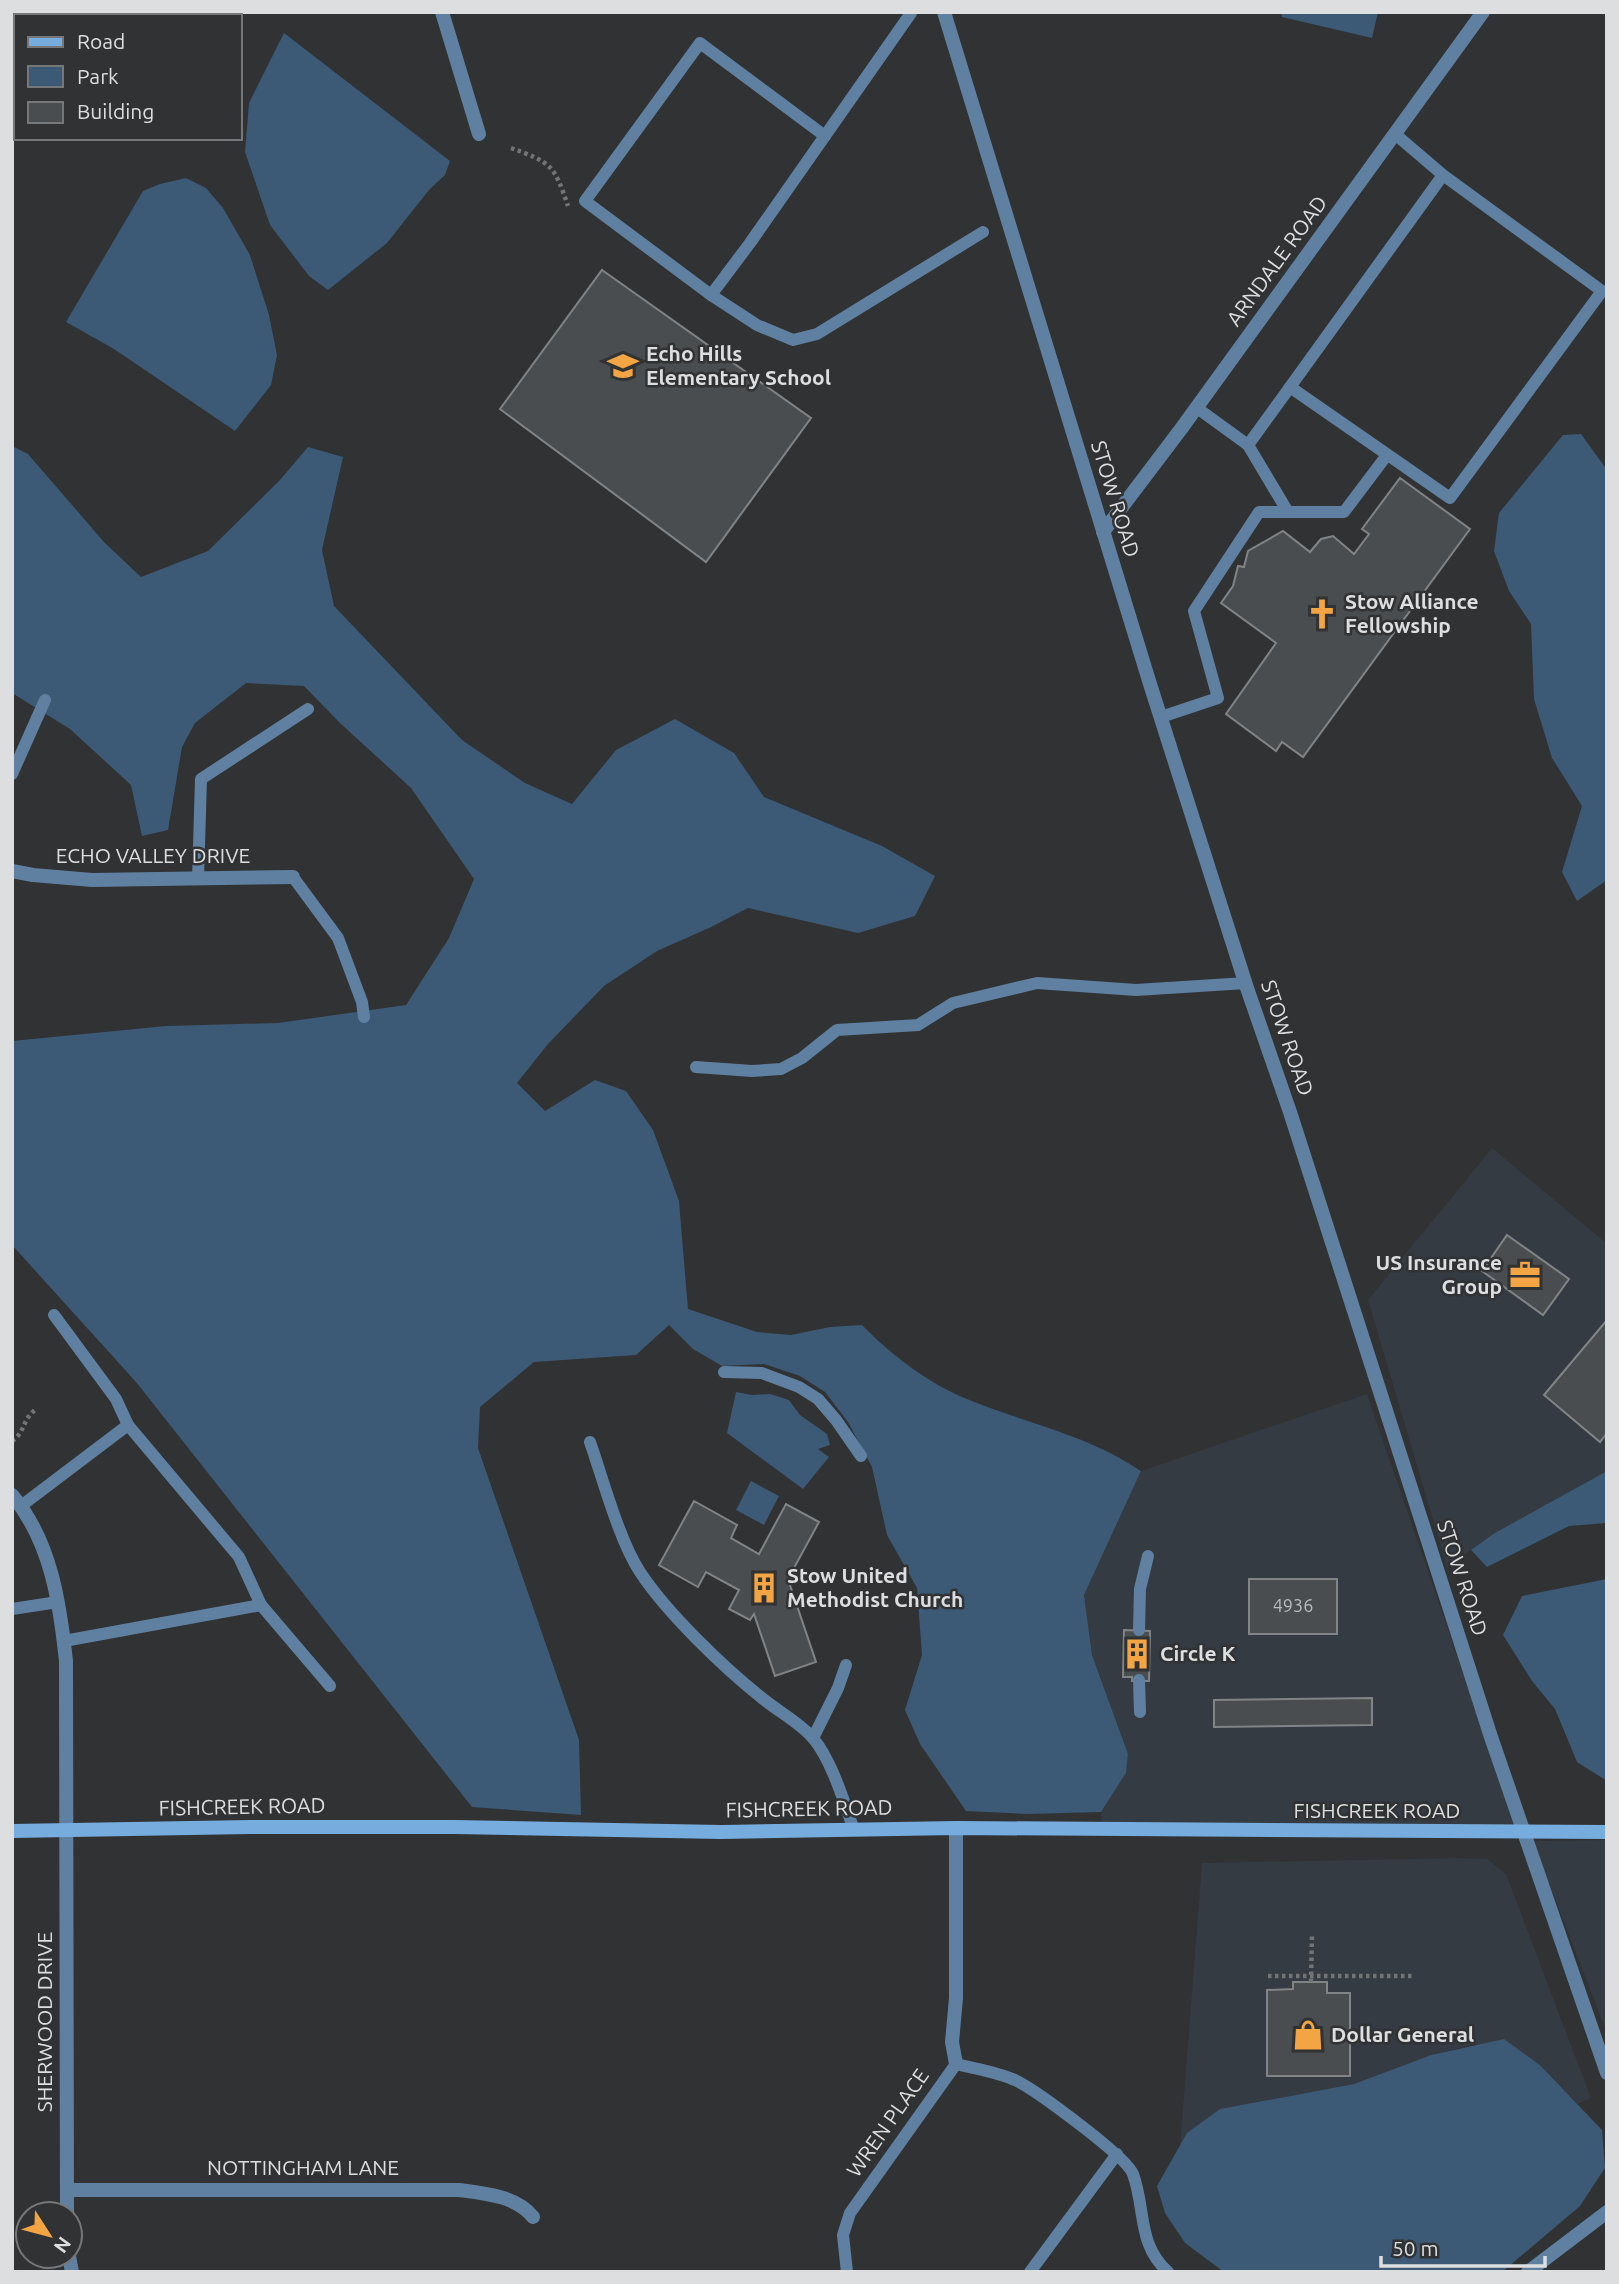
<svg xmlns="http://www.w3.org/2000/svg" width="1619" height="2284" viewBox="0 0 1619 2284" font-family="Ubuntu,sans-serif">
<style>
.built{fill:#353b42}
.green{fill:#3c5975}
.building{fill:#4a4d4f;stroke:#818486;stroke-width:2}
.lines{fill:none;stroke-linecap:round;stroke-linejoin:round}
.path{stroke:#727476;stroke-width:4.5;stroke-dasharray:3.5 3.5;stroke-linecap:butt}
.service{stroke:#5f80a0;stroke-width:12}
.minor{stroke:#5f80a0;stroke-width:14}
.tertiary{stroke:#5f80a0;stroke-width:14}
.secondary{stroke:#76acde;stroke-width:14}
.labels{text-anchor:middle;stroke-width:5;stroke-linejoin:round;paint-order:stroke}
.number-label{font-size:18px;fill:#b8babc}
.street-label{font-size:21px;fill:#dddee0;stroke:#303234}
.poi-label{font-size:21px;font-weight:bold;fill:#dddee0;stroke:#303234;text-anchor:start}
</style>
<rect width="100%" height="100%" fill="#303234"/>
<g class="built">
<polygon points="1492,1148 1607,1244 1607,1471 1493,1534 1447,1567 1368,1300"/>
<polygon points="1367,1394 1515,1825 1102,1824 1101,1812 1126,1773 1128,1754 1092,1655 1084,1595 1141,1471"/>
<polygon points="1607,1840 1607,2033 1542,1865 1535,1841"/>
<polygon points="1455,1858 1487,1859 1506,1874 1591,2098 1578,2104 1541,2066 1475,2044 1431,2055 1354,2084 1220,2109 1180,2147 1202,1863"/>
</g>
<g class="green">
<polygon points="1281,12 1378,12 1372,38 1282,17"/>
<polygon points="284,33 450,161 445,175 429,190 387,243 328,290 309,276 270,225 245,152 249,103"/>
<polygon points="186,178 206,188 223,208 250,255 269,315 277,355 271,385 235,431 114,349 66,322 143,191 160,184"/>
<polygon points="1581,434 1607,470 1607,880 1577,901 1562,872 1582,806 1552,758 1534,699 1531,624 1509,591 1494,551 1499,513 1563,435"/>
<path d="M12 446 28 454 104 542 141 577 208 551 280 480 308 447 343 457 322 550 334 606 462 740 525 783 572 804 616 750 675 719 734 753 764 797 882 846 935 876 915 916 858 933 748 908 709 928 657 951 604 986 548 1044 517 1083 545 1111 595 1080 626 1091 653 1130 679 1201 688 1309 757 1332 791 1335 830 1327 862 1325C893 1356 926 1382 967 1399 1025 1423 1089 1435 1141 1471L1084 1595 1092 1655 1128 1754 1126 1773 1101 1812 1027 1814 966 1811 920 1744 905 1710 922 1655 917 1588 887 1535 872 1467 848 1422 825 1392 800 1376 764 1364 722 1366 693 1349 669 1325 636 1355 534 1362 480 1407 478 1448 579 1740 581 1815 472 1807 136 1382 12 1245V1041L166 1026 278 1023 406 1005 449 938 474 879 411 788 340 723 304 686 246 683 195 723 182 747 168 830 142 836 131 785 70 729 12 693Z"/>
<polygon points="736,1392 752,1395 770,1394 789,1400 800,1415 827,1434 830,1445 818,1449 829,1457 803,1489 727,1433"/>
<polygon points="1607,1471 1607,1523 1569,1526 1487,1567 1471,1550 1493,1534"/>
<polygon points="751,1481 779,1496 764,1525 736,1510"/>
<polygon points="1607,1579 1607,1781 1577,1762 1555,1709 1532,1681 1503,1635 1522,1596"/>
<polygon points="1504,2039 1541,2066 1602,2130 1605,2168 1580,2206 1502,2272 1224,2272 1185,2243 1165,2213 1157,2186 1187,2133 1220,2109 1354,2084 1431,2055"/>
</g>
<g class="building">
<polygon points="602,270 811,418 706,562 500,409"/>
<polygon points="1400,478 1470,529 1303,757 1282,742 1276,751 1226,714 1276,643 1221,603 1233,586 1238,566 1244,567 1248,551 1283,531 1310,552 1321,539 1333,536 1354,554 1369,534 1362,529"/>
<polygon points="1507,1235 1569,1279 1543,1315 1482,1271"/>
<polygon points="1607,1320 1607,1433 1600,1442 1544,1395"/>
<polygon points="694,1501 737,1525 731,1538 759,1554 786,1504 819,1522 788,1579 816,1662 775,1676 754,1614 750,1620 729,1609 739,1590 706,1572 698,1587 659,1565"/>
<rect x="1249" y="1579" width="88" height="55"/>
<polygon points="1124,1630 1150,1631 1149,1681 1132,1681 1132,1677 1123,1677"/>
<polygon points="1372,1698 1372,1725 1214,1727 1214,1700"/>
<polygon points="1293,1982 1327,1982 1327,1993 1350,1993 1350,2076 1267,2076 1267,1990 1293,1989"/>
</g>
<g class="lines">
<g class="path">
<path d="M511 148C552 163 554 165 568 206"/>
<path d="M12 1441C25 1433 22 1420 35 1410"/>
<polyline points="1268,1976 1414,1976"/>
<polyline points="1311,1982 1312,1934"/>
</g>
<g class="service">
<polyline points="911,13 750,243 711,295 757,325 793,340 817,334 983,232"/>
<polyline points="1395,134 1443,175 1602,291 1450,498 1290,387 1443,175"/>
<polyline points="711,295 585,201 700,43 825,136"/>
<polyline points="1197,408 1248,445 1290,387"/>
<polyline points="1248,445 1288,512"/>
<polyline points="1161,717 1218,698 1194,611 1259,512 1344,512 1387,455"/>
<polyline points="12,774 45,700"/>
<polyline points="293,877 338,938 362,1002 364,1017"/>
<polyline points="198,879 201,779 308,709"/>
<polyline points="696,1067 752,1071 781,1069 802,1058 837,1030 918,1025 953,1003 1037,983 1136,990 1246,983"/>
<polyline points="54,1315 116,1399 128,1425 239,1557 261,1605 64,1641"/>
<polyline points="724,1372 762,1373 799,1387 818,1399 836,1420 861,1456"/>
<path d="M590 1442C603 1479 619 1540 640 1572 667 1613 723 1667 762 1698 779 1712 799 1722 813 1738 832 1761 844 1802 854 1830"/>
<polyline points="21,1506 128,1425"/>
<polyline points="261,1605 330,1686"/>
<polyline points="12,1609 58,1602"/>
<polyline points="1139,1630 1140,1589 1148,1556"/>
<polyline points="1139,1680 1140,1712"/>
<polyline points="813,1738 838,1688 846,1665"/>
<path d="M847 2272 843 2235 850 2213 956 2064C976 2069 999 2072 1017 2081 1037 2091 1127 2157 1133 2174 1146 2210 1137 2244 1168 2272"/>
<polyline points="1030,2272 1117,2154"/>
</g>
<g class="minor">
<polyline points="442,12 479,134"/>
<polyline points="32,16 34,12"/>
<polyline points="12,43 16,38"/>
<polyline points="1103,532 1181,429 1483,12"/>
<polyline points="12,871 33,875 92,880 293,877"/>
<path d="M12 1495C51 1541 60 1604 66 1661L67 2214"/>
<polyline points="956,2064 952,2042 956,1998 956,1828"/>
<path d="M67 2190H459C483 2193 517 2196 533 2217"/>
<polyline points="69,2256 72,2272"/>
<polyline points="1528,2272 1607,2212"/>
</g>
<polyline class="tertiary" points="944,12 1150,684 1247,988 1290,1112 1491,1737 1607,2073"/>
<polyline class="secondary" points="12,1831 250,1827 454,1827 721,1832 956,1828 1607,1832"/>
</g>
<defs>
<g id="school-bare" transform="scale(2.415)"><path d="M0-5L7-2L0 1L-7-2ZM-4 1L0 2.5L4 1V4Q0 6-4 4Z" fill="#f3a443" stroke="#303234" stroke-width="2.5" paint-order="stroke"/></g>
<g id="church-bare" transform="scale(2.415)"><path d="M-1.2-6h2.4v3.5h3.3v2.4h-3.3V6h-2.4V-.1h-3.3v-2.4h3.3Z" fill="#f3a443" stroke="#303234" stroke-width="2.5" paint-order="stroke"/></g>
<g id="office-bare" transform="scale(2.415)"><path d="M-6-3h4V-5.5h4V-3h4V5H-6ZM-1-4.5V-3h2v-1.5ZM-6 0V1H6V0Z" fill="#f3a443" stroke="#303234" stroke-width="2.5" paint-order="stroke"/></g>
<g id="building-bare" transform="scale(2.415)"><path d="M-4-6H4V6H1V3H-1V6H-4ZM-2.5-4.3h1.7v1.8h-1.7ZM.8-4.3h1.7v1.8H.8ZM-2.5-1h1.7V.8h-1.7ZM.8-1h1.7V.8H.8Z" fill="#f3a443" stroke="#303234" stroke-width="2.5" paint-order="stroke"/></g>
<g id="shop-bare" transform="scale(2.415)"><path d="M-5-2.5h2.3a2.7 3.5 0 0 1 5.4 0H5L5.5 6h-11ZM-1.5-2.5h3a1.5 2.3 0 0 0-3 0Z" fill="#f3a443" stroke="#303234" stroke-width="2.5" paint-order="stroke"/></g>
</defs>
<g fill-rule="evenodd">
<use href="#school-bare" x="623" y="366"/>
<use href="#church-bare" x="1322" y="614"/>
<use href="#office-bare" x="1525" y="1275"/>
<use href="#building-bare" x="764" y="1588"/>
<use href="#building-bare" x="1137" y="1654"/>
<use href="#shop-bare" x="1308" y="2035"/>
</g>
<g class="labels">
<g class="number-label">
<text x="1293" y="1612">4936</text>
</g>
<g class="street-label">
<text transform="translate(1277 261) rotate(-54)" y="7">ARNDALE ROAD</text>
<text transform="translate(1115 499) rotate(73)" y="7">STOW ROAD</text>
<text x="153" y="863">ECHO VALLEY DRIVE</text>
<text transform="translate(1287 1038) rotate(71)" y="7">STOW ROAD</text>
<text transform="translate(1462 1578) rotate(72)" y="7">STOW ROAD</text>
<text transform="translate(242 1807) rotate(-1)" y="7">FISHCREEK ROAD</text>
<text transform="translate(809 1809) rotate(-1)" y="7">FISHCREEK ROAD</text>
<text x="1377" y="1818">FISHCREEK ROAD</text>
<text transform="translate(45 2022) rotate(-90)" y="7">SHERWOOD DRIVE</text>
<text transform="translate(888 2123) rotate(-55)" y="7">WREN PLACE</text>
<text x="303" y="2175">NOTTINGHAM LANE</text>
</g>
<g class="poi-label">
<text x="646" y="361">Echo Hills<tspan x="646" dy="24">Elementary School</tspan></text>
<text x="1345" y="609">Stow Alliance<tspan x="1345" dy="24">Fellowship</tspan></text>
<text x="1502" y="1270" text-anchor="end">US Insurance<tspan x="1502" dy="24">Group</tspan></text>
<text x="787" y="1583">Stow United<tspan x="787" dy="24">Methodist Church</tspan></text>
<text x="1160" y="1661">Circle K</text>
<text x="1331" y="2042">Dollar General</text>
</g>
</g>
<rect width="1619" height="2284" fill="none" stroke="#dddee0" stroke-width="28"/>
<rect x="14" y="14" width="228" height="126" fill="#303234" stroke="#757779" stroke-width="2"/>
<rect x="28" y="37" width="35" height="10" fill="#76acde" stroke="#757779" stroke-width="2"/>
<text x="77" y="49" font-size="21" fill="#dddee0">Road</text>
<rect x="28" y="66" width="35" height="21" fill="#3c5975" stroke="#757779" stroke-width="2"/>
<text x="77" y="84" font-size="21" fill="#dddee0">Park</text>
<rect x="28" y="102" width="35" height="21" fill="#4a4d4f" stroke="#757779" stroke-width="2"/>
<text x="77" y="119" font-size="21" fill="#dddee0">Building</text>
<g transform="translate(49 2235) rotate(126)"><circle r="33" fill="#303234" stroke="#757779" stroke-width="2"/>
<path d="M0-5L12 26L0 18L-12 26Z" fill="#f3a443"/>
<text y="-10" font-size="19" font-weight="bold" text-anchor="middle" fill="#dddee0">N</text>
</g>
<path d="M1381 2256v10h164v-10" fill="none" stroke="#dddee0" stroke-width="3.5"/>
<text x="1392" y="2256" font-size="21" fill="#dddee0" stroke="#303234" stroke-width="5" paint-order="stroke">50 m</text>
</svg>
